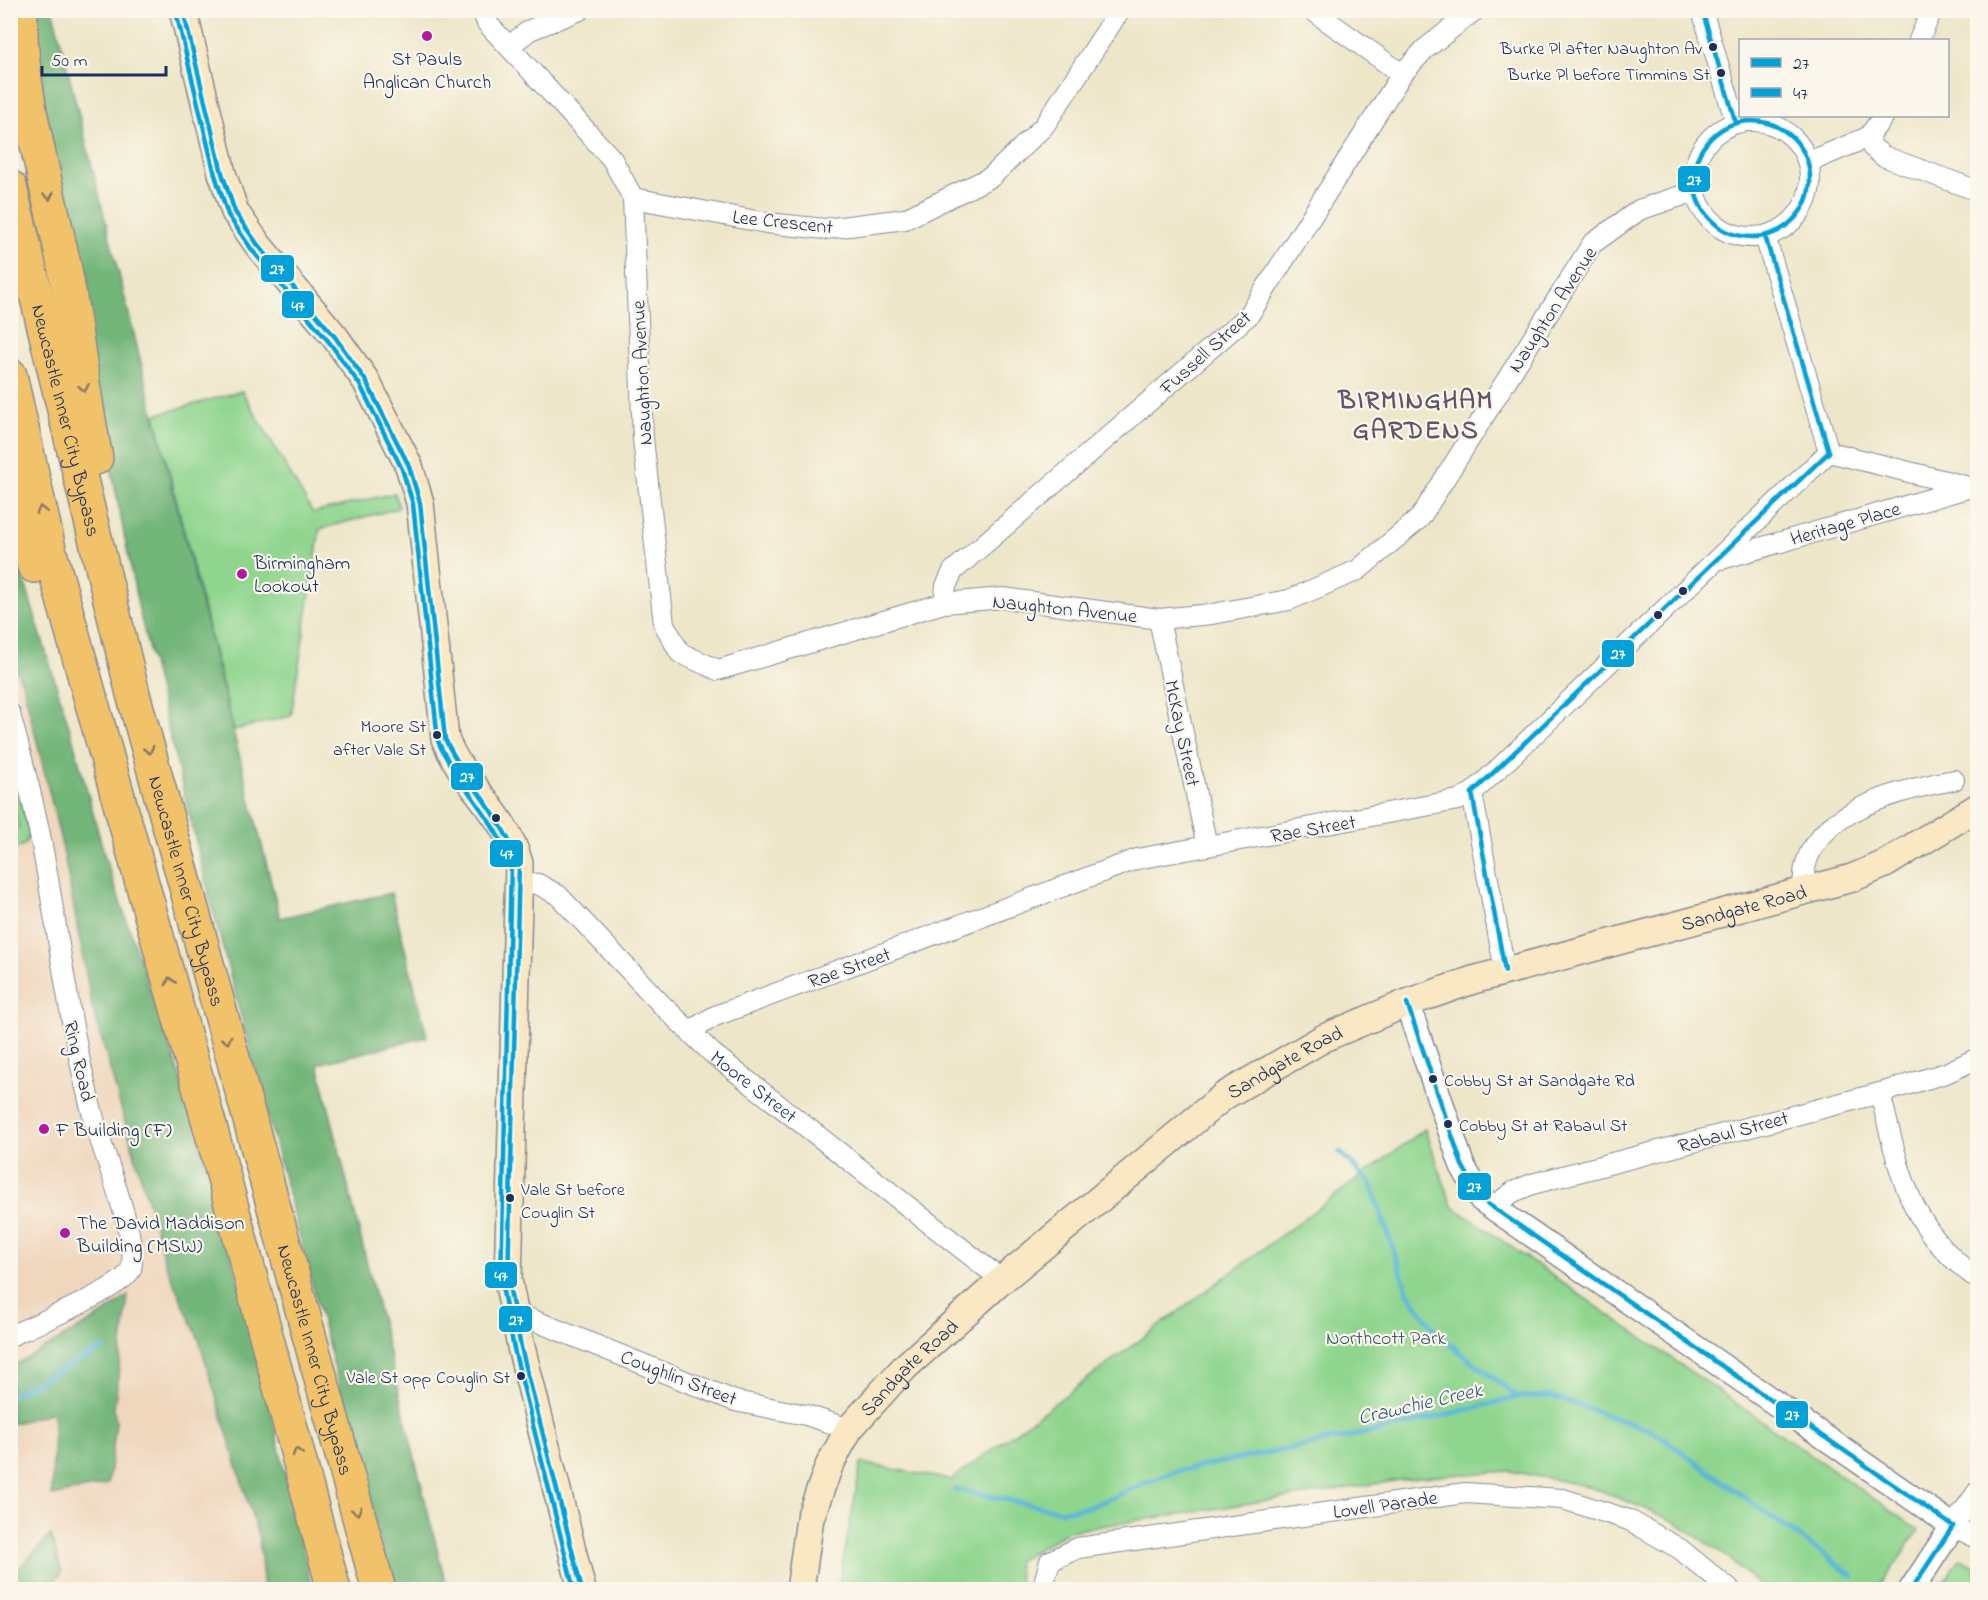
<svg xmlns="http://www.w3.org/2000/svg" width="1988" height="1600" viewBox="0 0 1988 1600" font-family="'Indie Flower',sans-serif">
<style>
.built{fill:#efd6bc}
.green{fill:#8fd58e;stroke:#558276;stroke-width:1.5}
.forest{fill:#73b679;stroke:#47726c;stroke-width:1.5}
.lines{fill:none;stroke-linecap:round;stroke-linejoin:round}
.stream{stroke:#5bb7d9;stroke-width:5}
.minor-casing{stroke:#848a94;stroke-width:22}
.tertiary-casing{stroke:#848a94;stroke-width:27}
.secondary-casing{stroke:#848a94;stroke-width:30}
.motorway-casing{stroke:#848a94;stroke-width:36}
.minor{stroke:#fff;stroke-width:20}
.tertiary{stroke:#fff;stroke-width:24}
.secondary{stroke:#fae7c3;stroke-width:27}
.motorway{stroke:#f2c26a;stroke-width:33}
.bus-1-casing{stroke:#fbf7ec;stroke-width:9}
.bus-2-casing{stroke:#fbf7ec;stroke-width:9}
.bus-1{stroke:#04a1d9;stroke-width:4.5}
.bus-2{stroke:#04a1d9;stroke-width:4.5}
.oneway{stroke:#867864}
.poi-dot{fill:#b5179e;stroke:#fbf7ec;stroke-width:2}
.bus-dot{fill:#1b2f5e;stroke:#fbf7ec;stroke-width:2}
.labels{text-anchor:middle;stroke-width:4.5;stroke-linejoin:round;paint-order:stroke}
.bus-label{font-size:18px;fill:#1b2f5e;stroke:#fbf7ec;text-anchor:end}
.poi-label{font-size:20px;fill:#1b2f5e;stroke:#fbf7ec;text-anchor:start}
.street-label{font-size:20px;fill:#1b2f5e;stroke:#fbf7ec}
.park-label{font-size:20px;fill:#38586a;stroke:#fbf7ec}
.water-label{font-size:21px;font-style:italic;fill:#2e5883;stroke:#fbf7ec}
.district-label{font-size:26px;font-weight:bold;letter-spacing:1.5px;fill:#625769;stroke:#fbf7ec}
.line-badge{stroke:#fbf7ec;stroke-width:2}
.badge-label{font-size:16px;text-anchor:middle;font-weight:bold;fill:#fff}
</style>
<rect width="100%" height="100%" fill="#fbf7ec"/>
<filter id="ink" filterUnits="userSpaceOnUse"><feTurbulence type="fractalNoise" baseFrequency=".0167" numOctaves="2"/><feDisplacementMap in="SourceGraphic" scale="12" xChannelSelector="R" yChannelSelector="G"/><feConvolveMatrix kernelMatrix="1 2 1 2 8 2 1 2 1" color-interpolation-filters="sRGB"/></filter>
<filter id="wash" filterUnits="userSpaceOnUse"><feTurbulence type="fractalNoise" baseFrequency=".008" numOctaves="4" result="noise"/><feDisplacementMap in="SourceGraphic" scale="24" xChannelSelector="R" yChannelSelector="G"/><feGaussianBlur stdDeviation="1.35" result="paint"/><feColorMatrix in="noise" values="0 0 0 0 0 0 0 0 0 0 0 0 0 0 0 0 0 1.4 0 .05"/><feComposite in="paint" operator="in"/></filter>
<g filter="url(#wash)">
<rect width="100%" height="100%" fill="#eee6c9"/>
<polygon class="built" points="10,538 107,857 188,1102 312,1589 11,1589"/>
<g class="green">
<polygon points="242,391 313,513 395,493 399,508 320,529 291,716 234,730 155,415"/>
<polygon points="11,764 29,834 25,844 14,850 11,849 11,831 19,827 11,800"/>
<polygon points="1425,1129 1452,1206 1919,1530 1878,1589 1763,1589 1730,1559 1674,1521 1592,1487 1511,1471 1420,1477 1069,1531 1017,1561 1021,1589 838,1589 861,1463 951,1480"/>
<polygon points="1960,1559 1977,1567 1977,1589 1939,1589"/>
</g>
<g class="forest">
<polygon points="30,11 53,11 280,918 391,893 427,1037 318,1064 447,1589 393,1589 212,907 139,610 32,64"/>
<polygon points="10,535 72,736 106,861 189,1103 252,1331 312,1589 264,1589 259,1539 199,1340 166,1265 92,1006 63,849 23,684 11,661"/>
<polygon points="128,1296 114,1409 116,1423 108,1484 52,1496 54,1412 11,1424 11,1367 99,1317"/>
<polygon points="51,1535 62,1572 48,1589 11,1589 11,1576"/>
</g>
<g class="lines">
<g class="stream">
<polyline points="1340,1152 1371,1184 1408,1293 1439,1336 1518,1397"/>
<polyline points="10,1396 103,1348"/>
<polyline points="955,1489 1061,1511 1089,1507 1173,1472 1392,1428 1518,1397 1551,1396 1653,1431 1853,1576"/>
</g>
</g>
</g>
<g filter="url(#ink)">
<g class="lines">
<g class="minor-casing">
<g id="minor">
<polyline points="482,10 487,23 612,159 633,198 767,223 825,229 905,219 991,177 1044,126 1120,10"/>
<polyline points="1312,10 1402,74"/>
<polyline points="1702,10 1736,123"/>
<polyline points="1919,40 1932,10"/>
<polyline points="509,46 530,30 580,10"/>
<circle cx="1752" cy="179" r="58"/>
<polyline points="1868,137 1873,148 1883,156 1978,191"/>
<polyline points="1809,162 1868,137 1884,116"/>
<polyline points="633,198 643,439 664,624 680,653 718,670 944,603 1003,598 1159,619 1212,614 1289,600 1358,570 1420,518 1592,244 1639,210 1695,191"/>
<polyline points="1765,236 1829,452"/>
<polyline points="1829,452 1969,487"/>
<polyline points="1722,559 1971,487"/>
<polyline points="944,603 946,586 953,571 1249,315 1402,74 1425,49 1475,10"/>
<polyline points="1159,619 1207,846"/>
<path d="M10 714C22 759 35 805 43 851 60 942 70 1033 95 1123 103 1153 142 1248 130 1271 120 1289 32 1326 10 1336"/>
<polyline points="1472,793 1505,971"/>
<path id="s1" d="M520 882 538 884 558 895 663 1006 712 1053 1002 1280"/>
<path d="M1804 890C1796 815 1898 790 1954 780"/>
<polyline points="690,1031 715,1016 1137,859 1458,800 1472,793 1497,770 1829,452"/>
<path d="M1880 1093C1900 1171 1907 1229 1978 1279"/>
<polyline points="1491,1208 1513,1192 1532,1184 1880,1093 1946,1073 1978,1058"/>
<polyline points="513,1312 735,1401 806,1415 849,1429"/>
<polyline points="1978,1491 1953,1526 1978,1539"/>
<polyline points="1042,1590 1050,1561 1078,1548 1465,1493 1563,1499 1629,1520 1680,1549 1730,1590"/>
</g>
</g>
<g class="tertiary-casing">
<polyline id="tertiary" points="1407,1003 1462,1165 1482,1200 1953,1526 1911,1590"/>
</g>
<g class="secondary-casing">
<g id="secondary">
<path d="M183 10 222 173 235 212 258 245 335 337 366 381 409 466 420 503 445 739C464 786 505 812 519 863L508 1280 521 1347 582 1590"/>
<path id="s2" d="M800 1590 810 1518 829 1466 849 1429 905 1367 1002 1280 1224 1096 1324 1038 1407 1003 1473 980 1852 878 1885 864 1978 807"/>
</g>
</g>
<g class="motorway-casing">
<g id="motorway">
<path d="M21 10C18 92 49 189 65 270 77 332 83 396 96 458"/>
<path id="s3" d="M10 187 133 694 379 1590"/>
<polyline points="10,375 49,549 219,1159 334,1590"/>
<polyline points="10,492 34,566"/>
</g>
</g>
<use href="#minor" class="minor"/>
<use href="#tertiary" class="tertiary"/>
<use href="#secondary" class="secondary"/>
<use href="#motorway" class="motorway"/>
<g class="bus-1-casing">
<g id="bus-1">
<path d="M183 10 222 173 235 212 258 245 335 337 366 381 409 466 420 503 445 739C466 783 502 816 519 863L508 1280 521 1347 582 1590"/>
<polyline points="1702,10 1736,123"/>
<circle cx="1752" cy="179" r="58"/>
<polyline points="1765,236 1829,452"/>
<polyline points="1472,793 1829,452"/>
<polyline points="1472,793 1505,971"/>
<polyline points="1407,1003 1462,1165 1482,1200 1953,1526"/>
<polyline points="1911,1590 1953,1526"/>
</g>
</g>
<g class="bus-2-casing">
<path id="bus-2" d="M176 12 215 175 228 215 252 250 329 342 360 385 402 469 413 504 438 741C457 785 495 818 511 864L501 1281 514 1349 574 1590"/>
</g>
<use href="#bus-1" class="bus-1"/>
<use href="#bus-2" class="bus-2"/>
</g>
<defs><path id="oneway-chevron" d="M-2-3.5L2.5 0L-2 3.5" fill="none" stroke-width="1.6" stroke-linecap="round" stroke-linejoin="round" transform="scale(1.5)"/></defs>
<g class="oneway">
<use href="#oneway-chevron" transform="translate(49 196) rotate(78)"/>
<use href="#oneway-chevron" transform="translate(84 388) rotate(80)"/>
<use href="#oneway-chevron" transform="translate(41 510) rotate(-103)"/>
<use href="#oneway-chevron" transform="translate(149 750) rotate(75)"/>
<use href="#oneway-chevron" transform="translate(170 981) rotate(-106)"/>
<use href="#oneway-chevron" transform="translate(227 1040) rotate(75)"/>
<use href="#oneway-chevron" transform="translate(297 1452) rotate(-105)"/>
<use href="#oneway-chevron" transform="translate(357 1511) rotate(75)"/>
</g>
</g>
<g class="poi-dot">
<circle cx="427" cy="36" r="6"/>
<circle cx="242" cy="574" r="6"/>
<circle cx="44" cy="1129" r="6"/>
<circle cx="65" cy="1233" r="6"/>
</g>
<g class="bus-dot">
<circle cx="1713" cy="47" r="5"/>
<circle cx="1721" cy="73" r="5"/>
<circle cx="1683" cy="591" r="5"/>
<circle cx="1658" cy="615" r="5"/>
<circle cx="437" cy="735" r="5"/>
<circle cx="496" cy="818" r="5"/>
<circle cx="1433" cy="1079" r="5"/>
<circle cx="1448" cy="1124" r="5"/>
<circle cx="510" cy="1198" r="5"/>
<circle cx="521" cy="1376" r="5"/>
</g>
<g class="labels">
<g class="bus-label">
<text x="1702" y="54">Burke Pl after Naughton Av</text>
<text x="1710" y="80">Burke Pl before Timmins St</text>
<text x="426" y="732">Moore St<tspan x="426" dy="23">after Vale St</tspan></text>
<text x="1444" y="1086" text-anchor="start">Cobby St at Sandgate Rd</text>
<text x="1459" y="1131" text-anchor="start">Cobby St at Rabaul St</text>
<text x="521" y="1195" text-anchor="start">Vale St before<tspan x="521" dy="23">Couglin St</tspan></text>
<text x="510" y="1383">Vale St opp Couglin St</text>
</g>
<g class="poi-label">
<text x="427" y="65" text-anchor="middle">St Pauls<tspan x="427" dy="23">Anglican Church</tspan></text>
<text x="254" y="569">Birmingham<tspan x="254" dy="23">Lookout</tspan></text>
<text x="56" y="1136">F Building (F)</text>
<text x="77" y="1229">The David Maddison<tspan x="77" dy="23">Building (MSW)</tspan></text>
</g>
<g class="street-label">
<text transform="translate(783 221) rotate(6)" y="7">Lee Crescent</text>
<text transform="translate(1552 309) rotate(-57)" y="7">Naughton Avenue</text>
<text transform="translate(1205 352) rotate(-42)" y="7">Fussell Street</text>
<text transform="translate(641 373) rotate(-93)" y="7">Naughton Avenue</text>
<text dy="7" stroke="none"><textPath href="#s3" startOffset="240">Newcastle Inner City Bypass</textPath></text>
<text transform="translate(1845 523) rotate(-16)" y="7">Heritage Place</text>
<text transform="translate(1065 608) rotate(6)" y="7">Naughton Avenue</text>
<text transform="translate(1183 733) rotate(78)" y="7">McKay Street</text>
<text transform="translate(1313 828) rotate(-10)" y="7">Rae Street</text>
<text dy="7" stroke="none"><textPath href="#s3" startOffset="726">Newcastle Inner City Bypass</textPath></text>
<text dy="7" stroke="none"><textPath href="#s2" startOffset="1228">Sandgate Road</textPath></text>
<text transform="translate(849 967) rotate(-20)" y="7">Rae Street</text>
<text transform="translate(80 1061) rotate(77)" y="7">Ring Road</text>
<text dy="7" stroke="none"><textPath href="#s2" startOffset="742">Sandgate Road</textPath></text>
<text dy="7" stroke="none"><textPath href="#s1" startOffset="315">Moore Street</textPath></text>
<text transform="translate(1733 1131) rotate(-15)" y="7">Rabaul Street</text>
<text dy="7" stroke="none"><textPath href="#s3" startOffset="1212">Newcastle Inner City Bypass</textPath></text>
<text dy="7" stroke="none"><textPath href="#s2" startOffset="256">Sandgate Road</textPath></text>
<text transform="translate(679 1377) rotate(21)" y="7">Coughlin Street</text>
<text transform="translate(1385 1504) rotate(-8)" y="7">Lovell Parade</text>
</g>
<g class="park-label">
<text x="1386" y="1344">Northcott Park</text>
</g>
<g class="water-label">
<text transform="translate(1420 1403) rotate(-13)" y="7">Crawchie Creek</text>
</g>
<g class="district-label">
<text x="1416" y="408">BIRMINGHAM<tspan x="1416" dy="30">GARDENS</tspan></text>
</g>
</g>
<g class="line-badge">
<rect x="1677" y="165" width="34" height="28" rx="6" fill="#04a1d9"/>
<rect x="260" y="254" width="35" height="29" rx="6" fill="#04a1d9"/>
<rect x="281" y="290" width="34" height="29" rx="6" fill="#04a1d9"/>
<rect x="1601" y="639" width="34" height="29" rx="6" fill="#04a1d9"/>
<rect x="450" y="762" width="34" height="29" rx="6" fill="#04a1d9"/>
<rect x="489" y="839" width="35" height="29" rx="6" fill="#04a1d9"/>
<rect x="1457" y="1172" width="35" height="29" rx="6" fill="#04a1d9"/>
<rect x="484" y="1261" width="34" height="28" rx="6" fill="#04a1d9"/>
<rect x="498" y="1305" width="35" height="28" rx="6" fill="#04a1d9"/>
<rect x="1775" y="1400" width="34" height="29" rx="6" fill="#04a1d9"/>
</g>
<g class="badge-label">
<text x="1694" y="185">27</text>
<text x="277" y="274">27</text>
<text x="298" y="311">47</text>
<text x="1618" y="659">27</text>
<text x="467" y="782">27</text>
<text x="507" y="859">47</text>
<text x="1474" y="1192">27</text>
<text x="501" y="1281">47</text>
<text x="516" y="1325">27</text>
<text x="1792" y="1420">27</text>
</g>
<rect width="1988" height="1600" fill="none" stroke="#fbf7ec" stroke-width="36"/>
<rect x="1739" y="39" width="210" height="78" fill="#fbf7ec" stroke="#a1a7b3" stroke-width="1.5"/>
<rect x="1751" y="58" width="30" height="9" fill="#04a1d9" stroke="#a1a7b3" stroke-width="1.5"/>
<text x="1793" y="69" font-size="18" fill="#1b2f5e">27</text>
<rect x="1751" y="88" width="30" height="9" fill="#04a1d9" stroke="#a1a7b3" stroke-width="1.5"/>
<text x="1793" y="99" font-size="18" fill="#1b2f5e">47</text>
<path d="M42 66v9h124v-9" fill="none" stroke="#1b2f5e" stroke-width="3"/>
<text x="51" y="66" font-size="18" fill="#1b2f5e" stroke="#fbf7ec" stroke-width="4.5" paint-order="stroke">50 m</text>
</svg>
